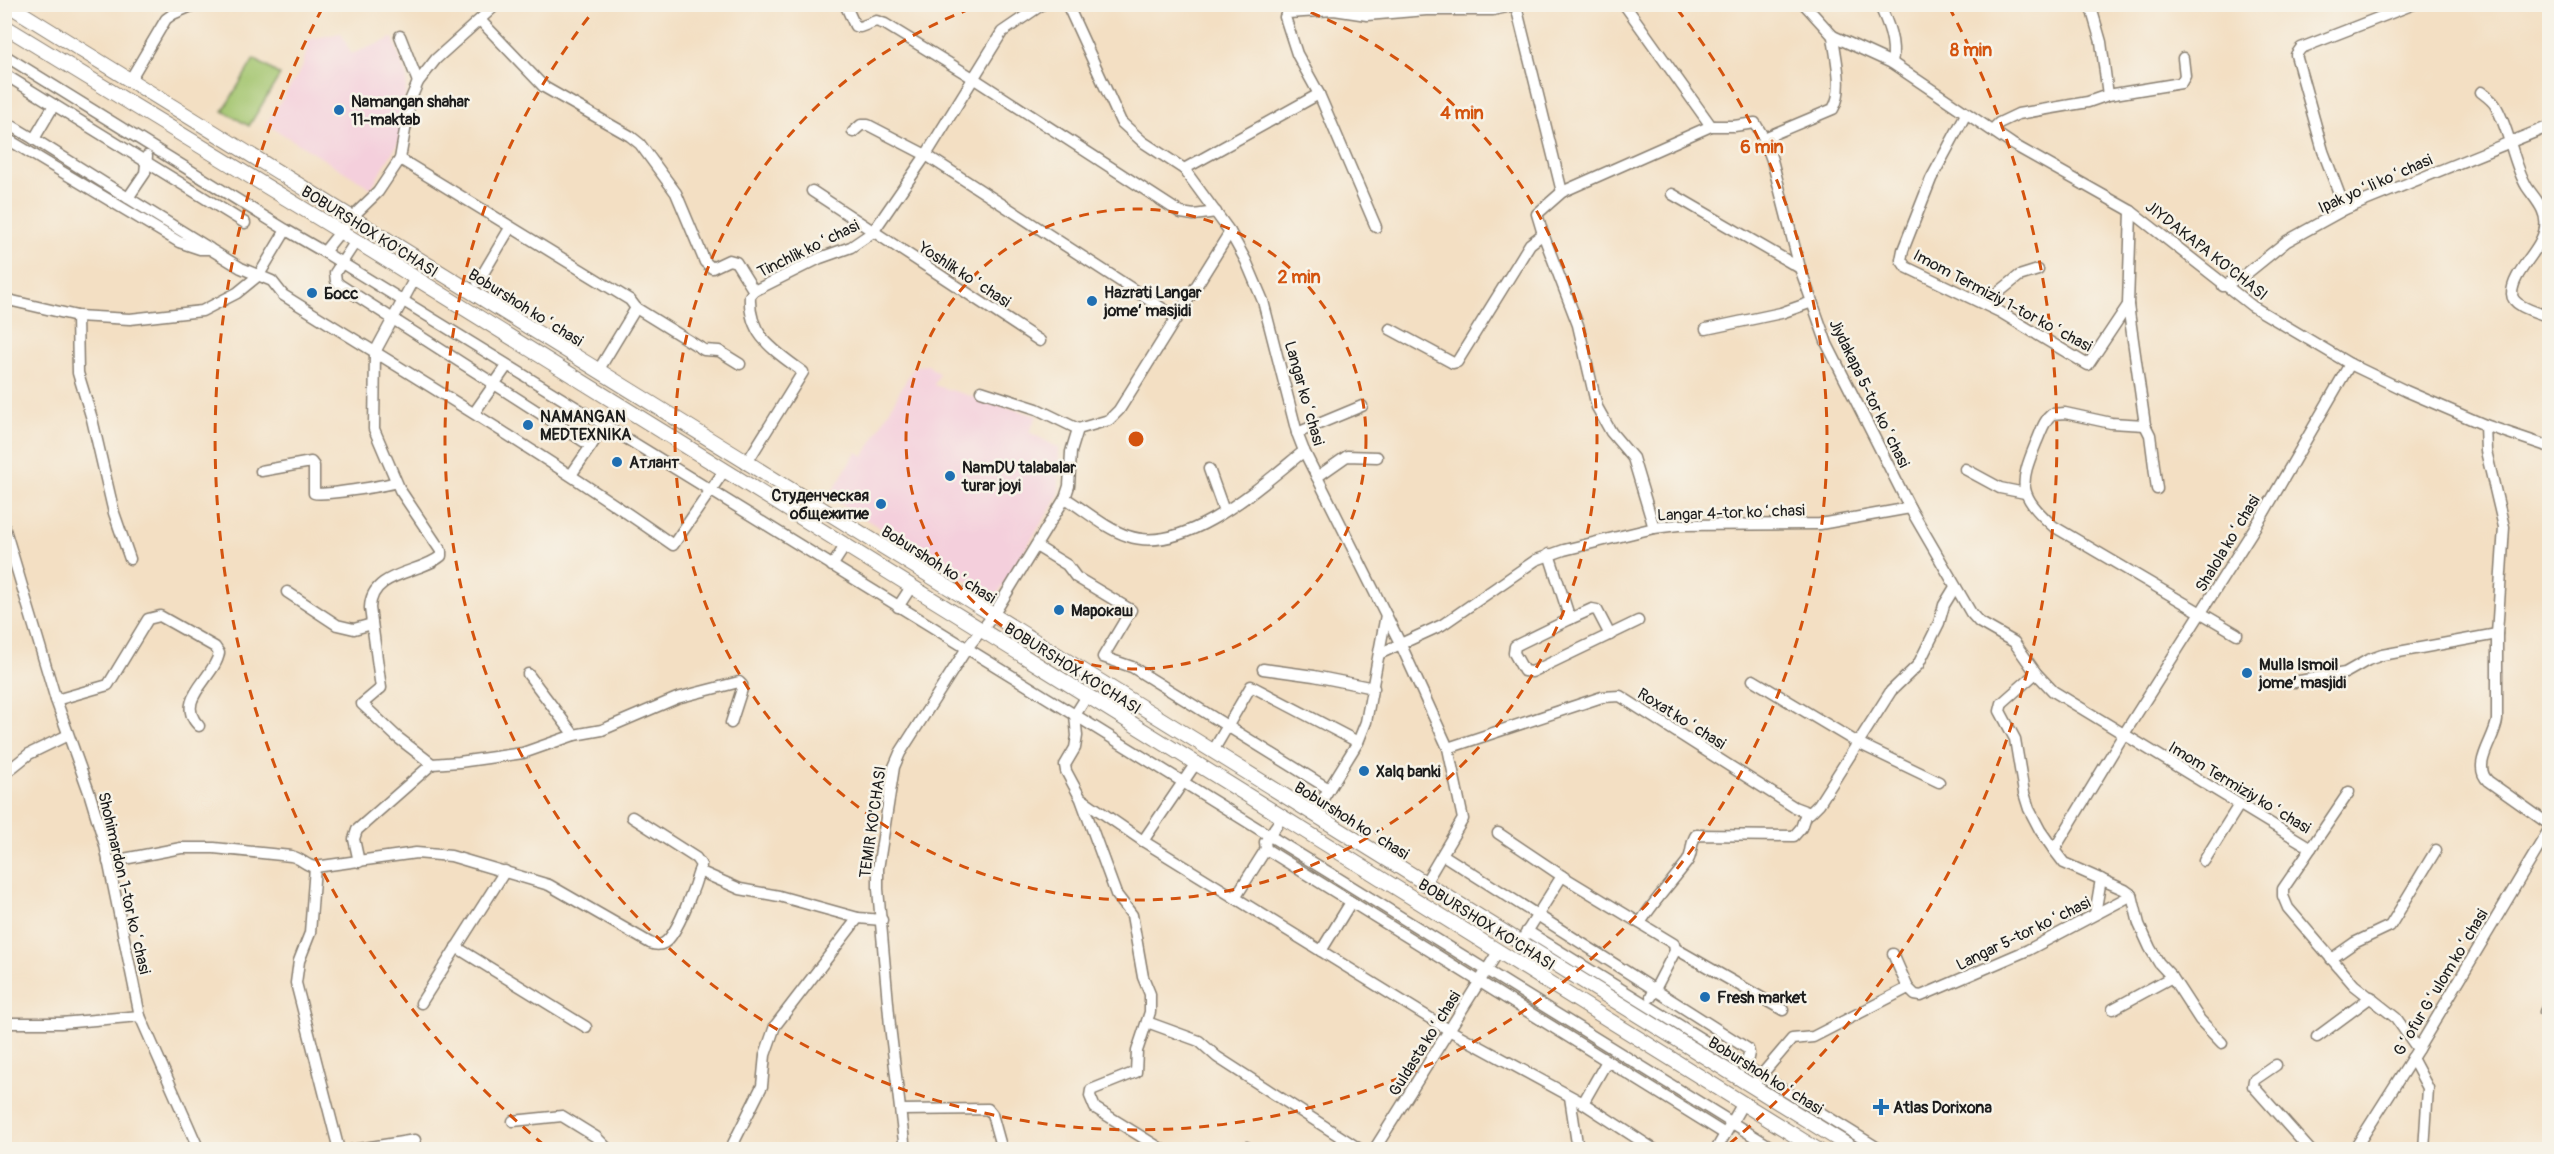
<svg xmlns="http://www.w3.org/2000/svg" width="2554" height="1154" viewBox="0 0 2554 1154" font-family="Pangolin,sans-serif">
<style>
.built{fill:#f4cfdc}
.pitch{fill:#a2c46d;stroke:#5f7044;stroke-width:1.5}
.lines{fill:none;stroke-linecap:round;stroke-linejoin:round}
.minor-casing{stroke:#887e70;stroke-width:13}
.major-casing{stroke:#887e70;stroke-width:16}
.minor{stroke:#fff;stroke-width:10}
.major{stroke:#fff;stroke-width:14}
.ring{fill:none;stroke:#d4530e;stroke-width:3;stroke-dasharray:10 8}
.poi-dot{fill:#1f6fb2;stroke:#f7f3e8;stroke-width:2}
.labels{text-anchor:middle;stroke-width:5;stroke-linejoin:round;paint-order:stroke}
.poi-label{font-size:16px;font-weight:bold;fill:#1c1c1c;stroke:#f7f3e8;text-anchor:start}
.street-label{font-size:16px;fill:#1c1c1c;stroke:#f7f3e8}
.centre{fill:#d4530e;stroke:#f7f3e8;stroke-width:3}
.ring-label{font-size:18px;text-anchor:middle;font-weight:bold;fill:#d4530e;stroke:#f7f3e8;stroke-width:5;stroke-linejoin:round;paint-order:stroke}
</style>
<rect width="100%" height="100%" fill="#f7f3e8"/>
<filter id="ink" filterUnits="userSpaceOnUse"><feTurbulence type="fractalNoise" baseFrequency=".0167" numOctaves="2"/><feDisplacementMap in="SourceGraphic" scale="12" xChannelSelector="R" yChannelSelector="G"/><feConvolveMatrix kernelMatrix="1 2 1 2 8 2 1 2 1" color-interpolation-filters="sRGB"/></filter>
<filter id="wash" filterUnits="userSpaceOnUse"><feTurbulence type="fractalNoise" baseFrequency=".008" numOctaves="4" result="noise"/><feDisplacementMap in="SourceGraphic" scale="24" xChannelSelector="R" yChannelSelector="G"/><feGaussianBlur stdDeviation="1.35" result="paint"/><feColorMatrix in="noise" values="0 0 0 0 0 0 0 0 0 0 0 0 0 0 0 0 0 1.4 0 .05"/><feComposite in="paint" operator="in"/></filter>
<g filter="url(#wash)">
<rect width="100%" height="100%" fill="#f3dfc3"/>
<g class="built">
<polygon points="341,33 351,54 393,38 407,78 401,138 371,188 266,124 302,68 307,49 306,40"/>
<polygon points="928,365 939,374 934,385 1037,416 1029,432 1059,448 1059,495 995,598 829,497 856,452 864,456 914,366"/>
</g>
<polygon class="pitch" points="254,59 280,75 249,126 223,111"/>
</g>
<g filter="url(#ink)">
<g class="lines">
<g class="minor-casing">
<g id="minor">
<polyline points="845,4 855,26 860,27 876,21 885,24 973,78 1181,213 1194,215 1216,212"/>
<polyline points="1067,4 1121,122 1143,142 1184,169 1230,232 1246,261 1263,301 1297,433 1304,451 1401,645 1448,748 1463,819 1424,885"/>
<polyline points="1624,4 1711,126"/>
<polyline points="1804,4 1833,36 1892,63 2012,144 2131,211 2252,306 2350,364 2406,391 2485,425 2550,447"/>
<path d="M1879 4C1888 23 1896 42 1892 63"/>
<polyline points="2090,4 2101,42 2108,95"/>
<polyline points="1516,6 1562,192"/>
<polyline points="480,20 544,87 630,136 640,144 676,193 705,262 712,268 729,260 736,262 754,291"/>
<polyline points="400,36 418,82"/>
<path d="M1833 36C1835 56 1845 90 1833 109L1764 138 1772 160 1800 268 1827 344 1910 508 1971 613 1979 622 2014 642 2036 673 2053 691 2311 848 2283 889V896L2288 908 2354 985 2396 1018 2418 1049"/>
<polyline points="4,55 286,230"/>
<polyline points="4,74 245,223"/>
<polyline points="130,80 166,19 173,14 196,4"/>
<path d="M2481 92C2486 96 2491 99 2495 105 2510 129 2512 162 2527 187 2535 199 2548 211 2545 228 2542 250 2512 272 2512 294 2512 307 2540 313 2550 317"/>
<polyline points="1319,94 1376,227"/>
<polyline points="54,105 34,139 128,198 145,173 147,156"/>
<polyline points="1966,114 1931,179 1903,250 1901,260 1906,267 2000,312 2088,365 2128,305 2131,211"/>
<polyline points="4,121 34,139"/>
<polyline points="1992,130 1999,123 2018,114 2088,102 2108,95 2181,83 2185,76 2183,58"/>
<polyline points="853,132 861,125 868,125 926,155 1177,318"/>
<path d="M4 137 179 242 200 249H210L241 268 272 281 283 295C414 377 547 456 673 545L724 471"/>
<polyline points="400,159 630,300 636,308 704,350 719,351 740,364"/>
<polyline points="1184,169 1319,94 1297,54 1285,17 1288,13 1334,10 1367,15 1426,10 1493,10 1521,4"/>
<polyline points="812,191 1040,341"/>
<polyline points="1672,194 1800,268"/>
<polyline points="128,198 209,248"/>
<polyline points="2345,209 2323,151 2296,55 2301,48 2414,4"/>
<polyline points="356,241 335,273 336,281 340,285 591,446"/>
<polyline points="324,252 1075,715 1077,736 1075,748 1065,765 1066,771 1081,799 1116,894 1132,915 1143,977 1150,994 1150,1012 1137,1051 1136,1072 1091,1090 1090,1096 1095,1108 1163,1150"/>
<polyline points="478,282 510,228"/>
<polyline points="2223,286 2246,274 2287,241 2345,209 2550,126"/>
<polyline points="4,299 77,316 130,319 202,311 237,293 259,275 286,230 324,252 352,217 378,192 400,159 410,101 418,82 436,59 497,4"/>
<polyline points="1984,304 2019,276 2038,270"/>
<polyline points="2128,305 2145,425 2150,435 2157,489"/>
<polyline points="77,316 78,373 92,419 114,513 130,559"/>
<polyline points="1390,329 1453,363 1457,362 1530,244 1543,234"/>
<polyline points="1706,329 1781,313 1812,302"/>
<polyline points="598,371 636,308"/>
<polyline points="981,391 1037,409 1078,429"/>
<polyline points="474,413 507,366"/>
<path d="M2145 425 2111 423 2065 413 2052 414C2043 421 2041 433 2036 443 2019 485 2018 494 2053 526L2237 634"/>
<path d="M2485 425 2486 451 2504 527 2497 634V720C2495 739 2471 765 2488 781L2550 825"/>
<polyline points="1297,433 1362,406"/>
<path d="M746 464 803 372C774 350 748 336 750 296L754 291 820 258 851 247 873 232 926 155 1002 32 1043 4"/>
<polyline points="1209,469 1224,511"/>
<polyline points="1965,469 2000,488 2025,493"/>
<path d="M261 471 311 462 314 466V493C322 496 384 486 396 482"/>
<polyline points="571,475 604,427"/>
<polyline points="1317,477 1347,456 1377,457"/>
<path d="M1065 498C1085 510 1106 529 1128 536 1185 556 1262 485 1304 451"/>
<polyline points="4,526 56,700 89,792 105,845 140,1016 61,1023 4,1023"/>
<polyline points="1654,528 1633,458 1611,432 1597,407 1578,325 1543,234 1537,214 1562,192 1711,126 1734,126 1755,123 1764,138"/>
<polyline points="1036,546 1067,565 1076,577 1131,610 1103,657 1132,667 1329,789"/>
<polyline points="1549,554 1570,619 1515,646 1514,653 1524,671 1532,672 1638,621"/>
<polyline points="832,566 845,546"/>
<polyline points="287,592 337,625 354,629 372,624"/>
<polyline points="898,607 911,587"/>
<polyline points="1570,619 1592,609 1597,610 1610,635"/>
<polyline points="1381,653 1442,625 1536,560 1564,550 1654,528 1678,525 1820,524 1910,508"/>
<polyline points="1263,669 1314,676 1374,688"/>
<polyline points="2036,673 2002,703 2000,711 2015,739 2024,793 2029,809 2040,830 2054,850"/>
<polyline points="528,674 574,735"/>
<polyline points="1753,680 1858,743 1939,782"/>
<polyline points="2294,682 2345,673 2368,660 2382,655 2497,634"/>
<polyline points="1087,696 1075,715 1776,1150"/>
<path d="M56 700 108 685 148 619 160 616 215 647 219 653C215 678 173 700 199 726"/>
<polyline points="1448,748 1602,697 1620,696 1794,807 1810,813 1819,804 1891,691 1918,665 1939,623 1944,605 1955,587"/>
<polyline points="1213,751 1251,686 1358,742"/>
<polyline points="432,764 459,762 523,753 574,735 602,730 677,698 739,682 742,685 742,689 731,723"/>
<polyline points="4,774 29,754 68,735"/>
<polyline points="1082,799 1143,841 1449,1030 1583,1103 1655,1150"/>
<polyline points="1313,815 1358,742 1366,722 1386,615"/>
<polyline points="1283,816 1265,842 1266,849 1725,1134"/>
<polyline points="1498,833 1562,876"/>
<polyline points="1143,841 1196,763"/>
<polyline points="2311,848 2349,792"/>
<polyline points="1443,855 1748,1049 1749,1053 1746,1067"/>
<polyline points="2204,861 2239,805"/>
<path d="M108 862 181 848H214L291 856C301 858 306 866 315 867L416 853 451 856 549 885 650 943C655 945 659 946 664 943 678 935 696 882 701 865L696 858 632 817"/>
<path d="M359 862 354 839 357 830 432 764 397 737 362 704 381 688 370 608C371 571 420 574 441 556V551L400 490 374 429 375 352 415 278"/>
<polyline points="315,867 310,933 299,961 296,983 339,1150"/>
<polyline points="699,871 740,889 779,896 858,918 882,920"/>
<polyline points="2132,895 2125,890 2064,863 2054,850 2124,734 2262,516 2350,364"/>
<polyline points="2132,895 2139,924 2150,948 2159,963 2172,977 2200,1020 2222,1043"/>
<polyline points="1235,898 1266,849"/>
<polyline points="2095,914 2101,879"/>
<path d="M1640 923C1654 901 1671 883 1687 862 1693 854 1690 843 1696 835L1794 836 1801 828 1806 813"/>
<polyline points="1527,931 1881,1150"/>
<polyline points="1525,935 1562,876 1674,944 1675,951 1651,997"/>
<polyline points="456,947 586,1027"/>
<polyline points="1676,949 1783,1010"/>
<polyline points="1321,951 1351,902"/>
<polyline points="1893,954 1908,988"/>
<polyline points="2331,959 2354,943 2390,926 2436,850"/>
<polyline points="421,1003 505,871"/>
<polyline points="2113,1009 2172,977"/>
<polyline points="2545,1012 2550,1002"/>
<polyline points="140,1016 199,1150"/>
<polyline points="1147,1022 1199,1041 1217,1057 1361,1150"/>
<polyline points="2317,1037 2371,997"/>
<polyline points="2412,1058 2428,1088 2424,1150"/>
<polyline points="2276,1065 2254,1080 2253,1086 2310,1150"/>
<polyline points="1752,1086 1792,1039 1813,1037 1908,988 1915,995 1921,996 2028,950 2132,895"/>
<polyline points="1570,1097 1578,1150"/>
<polyline points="1583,1103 1607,1061"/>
<polyline points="901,1110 988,1109 992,1114 1002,1150"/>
<polyline points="513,1121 562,1116 596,1137 609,1150"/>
<polyline points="1247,1147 1249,1150"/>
<polyline points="352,1150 415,1140"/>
<polyline points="730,1150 762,1086 765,1055 775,1026 858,918"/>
<polyline points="905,1150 890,1026 878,889 878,869 894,767 900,753 967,648 992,617 1065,498 1069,486 1071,452 1078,429 1109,420 1119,410 1230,232"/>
<polyline points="1374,1150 1498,952"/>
<polyline points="1716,1150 1743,1103"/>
<polyline points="2354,1150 2418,1049 2550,828"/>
</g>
</g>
<g class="major-casing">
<g id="major">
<path d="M7 4 1224 758C1433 890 1644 1019 1855 1150"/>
<polyline points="4,26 356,241 1818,1150"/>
</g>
</g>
<use href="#minor" class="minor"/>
<use href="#major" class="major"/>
</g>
</g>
<g class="ring">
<circle cx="1136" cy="439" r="230"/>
<path d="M1294 6A461 461 0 1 1 978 6"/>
<path d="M1677 9A691 691 0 1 1 595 9"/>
<path d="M544 1145A921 921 0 0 1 323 7M1949 7A921 921 0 0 1 1728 1145"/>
</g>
<g class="poi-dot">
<circle cx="339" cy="110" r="6"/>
<circle cx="312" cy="293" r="6"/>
<circle cx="1092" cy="301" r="6"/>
<circle cx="528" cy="425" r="6"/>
<circle cx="617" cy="462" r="6"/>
<circle cx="950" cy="476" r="6"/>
<circle cx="881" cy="504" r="6"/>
<circle cx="1059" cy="610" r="6"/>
<circle cx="2247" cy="673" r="6"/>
<circle cx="1364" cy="771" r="6"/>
<circle cx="1705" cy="997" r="6"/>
<path d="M1878 1098h6v6h6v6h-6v6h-6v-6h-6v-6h6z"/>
</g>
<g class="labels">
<g class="poi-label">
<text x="351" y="107">Namangan shahar<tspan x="351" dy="18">11-maktab</tspan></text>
<text x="1104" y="298">Hazrati Langar<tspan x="1104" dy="18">jome’ masjidi</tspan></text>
<text x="324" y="299">Босс</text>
<text x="540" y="422">NAMANGAN<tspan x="540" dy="18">MEDTEXNIKA</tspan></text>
<text x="629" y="468">Атлант</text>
<text x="962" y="473">NamDU talabalar<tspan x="962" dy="18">turar joyi</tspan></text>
<text x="869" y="501" text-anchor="end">Студенческая<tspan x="869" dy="18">общежитие</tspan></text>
<text x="1071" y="616">Марокаш</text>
<text x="2259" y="670">Mulla Ismoil<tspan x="2259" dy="18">jome’ masjidi</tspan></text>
<text x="1376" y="777">Xalq banki</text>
<text x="1717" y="1003">Fresh market</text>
<text x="1893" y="1113">Atlas Dorixona</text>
</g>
<g class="street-label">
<text transform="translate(2375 183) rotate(-24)" y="6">Ipak yoʻli koʻchasi</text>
<text transform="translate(370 231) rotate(32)" y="6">BOBURSHOX KO'CHASI</text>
<text transform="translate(808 248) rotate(-26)" y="6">Tinchlik koʻchasi</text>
<text transform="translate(2207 250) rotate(38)" y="6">JIYDAKAPA KO'CHASI</text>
<text transform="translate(965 274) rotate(33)" y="6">Yoshlik koʻchasi</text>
<text transform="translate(2003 300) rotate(28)" y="6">Imom Termiziy 1-tor koʻchasi</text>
<text transform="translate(526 307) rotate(32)" y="6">Boburshoh koʻchasi</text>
<text transform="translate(1305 393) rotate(74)" y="6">Langar koʻchasi</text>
<text transform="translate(1870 393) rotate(64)" y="6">Jiydakapa 5-tor koʻchasi</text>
<text transform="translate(1731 512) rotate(-2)" y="6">Langar 4-tor koʻchasi</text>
<text transform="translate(2227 543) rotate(-59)" y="6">Shalola koʻchasi</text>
<text transform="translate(939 564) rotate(32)" y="6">Boburshoh koʻchasi</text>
<text transform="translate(1073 668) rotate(32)" y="6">BOBURSHOX KO'CHASI</text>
<text transform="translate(1682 718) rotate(32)" y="6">Roxat koʻchasi</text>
<text transform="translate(2240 787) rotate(31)" y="6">Imom Termiziy koʻchasi</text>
<text transform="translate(1352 820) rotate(32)" y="6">Boburshoh koʻchasi</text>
<text transform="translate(872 822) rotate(-82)" y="6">TEMIR KO'CHASI</text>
<text transform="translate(125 883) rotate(77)" y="6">Shohimardon 1-tor koʻchasi</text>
<text transform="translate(1487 924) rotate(32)" y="6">BOBURSHOX KO'CHASI</text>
<text transform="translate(2023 933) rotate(-26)" y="6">Langar 5-tor koʻchasi</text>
<text transform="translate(2440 982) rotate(-59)" y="6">Gʻofur Gʻulom koʻchasi</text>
<text transform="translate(1424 1043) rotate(-58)" y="6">Guldasta koʻchasi</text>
<text transform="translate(1766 1075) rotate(32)" y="6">Boburshoh koʻchasi</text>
</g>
</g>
<circle cx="1136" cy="439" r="9" class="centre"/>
<g class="ring-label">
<text x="1971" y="56">8 min</text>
<text x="1462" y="119">4 min</text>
<text x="1762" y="153">6 min</text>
<text x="1299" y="283">2 min</text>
</g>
<rect width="2554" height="1154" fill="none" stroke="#f7f3e8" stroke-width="24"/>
</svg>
